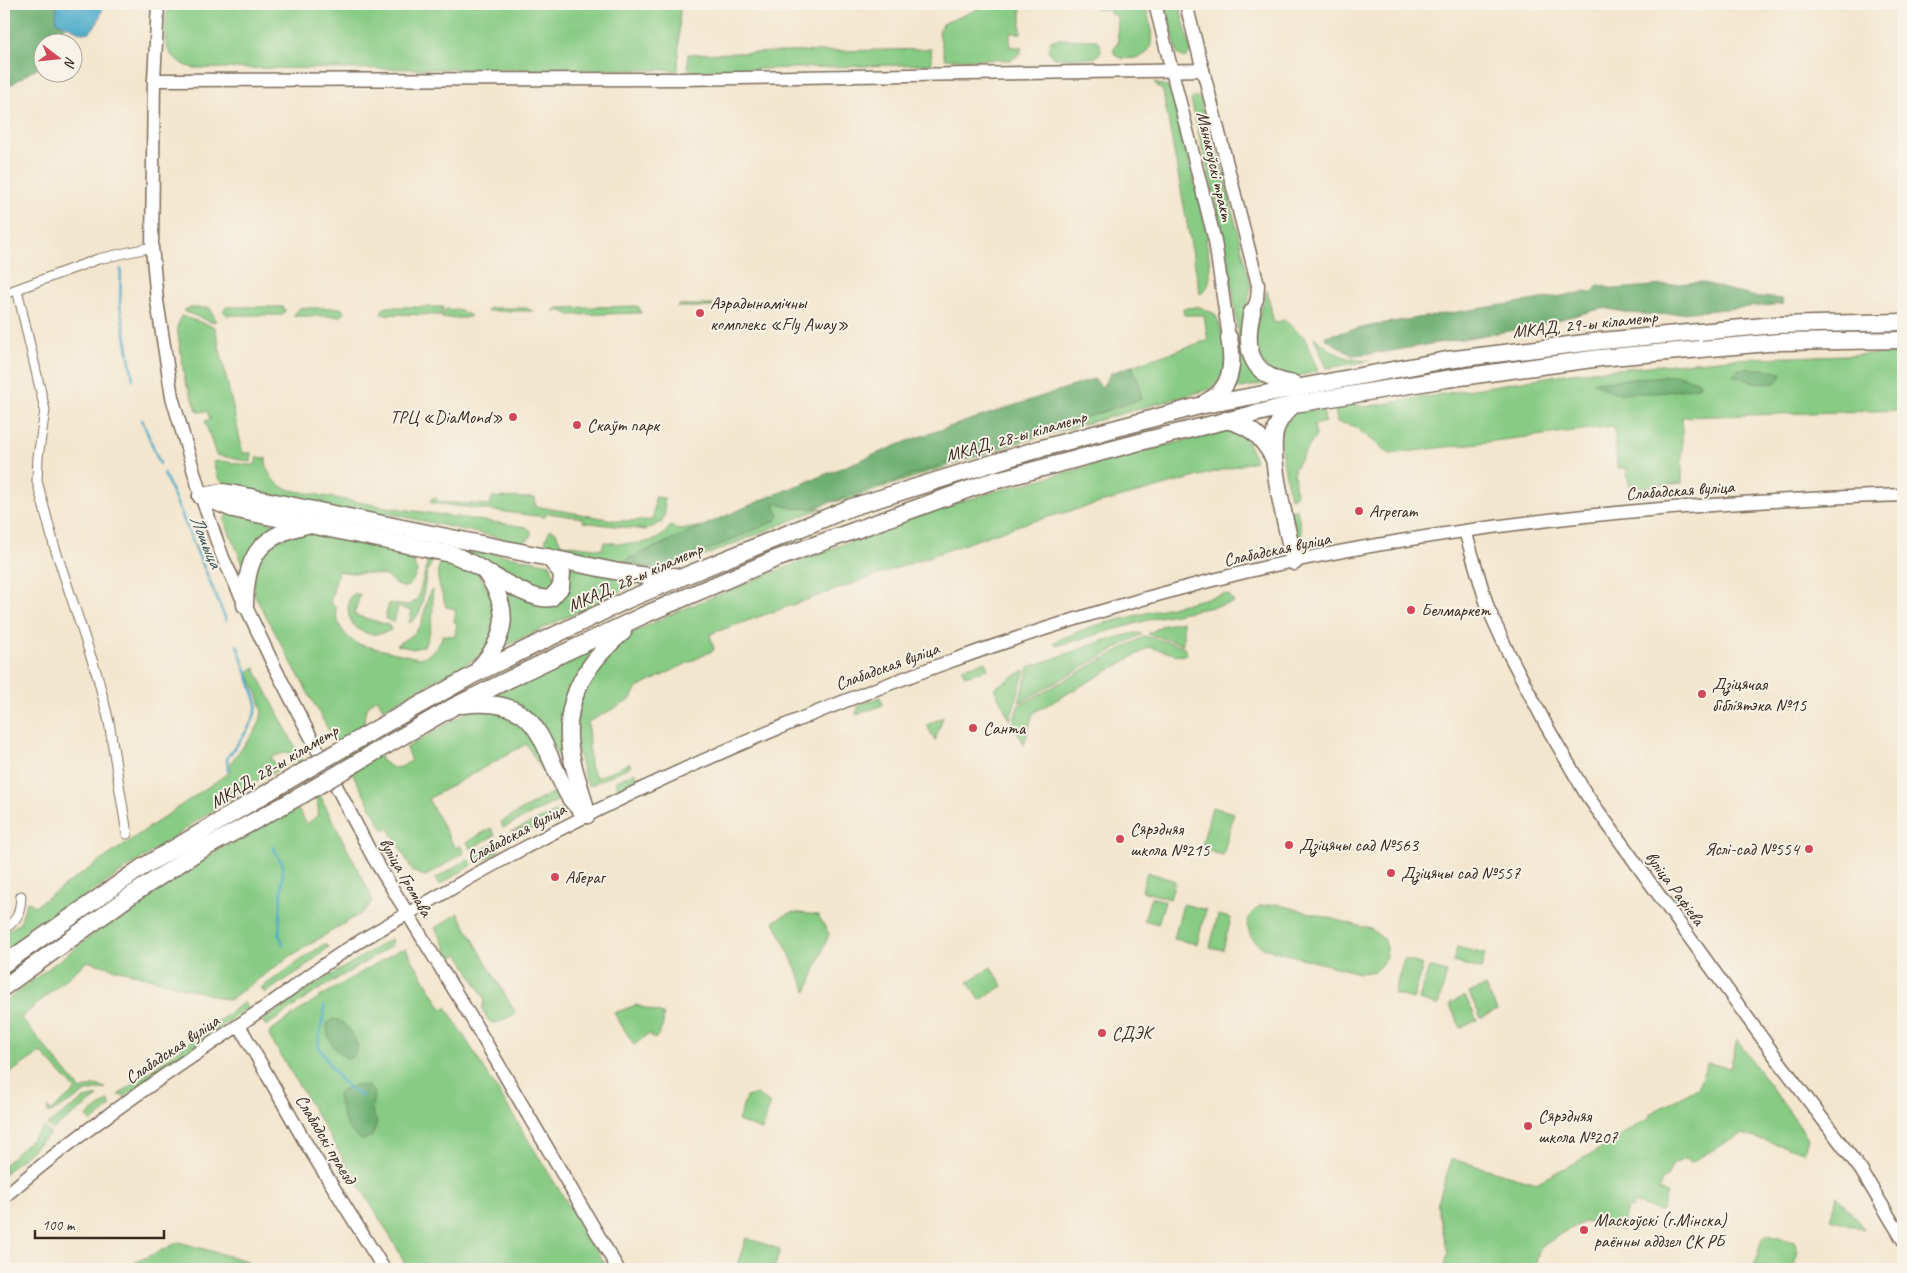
<svg xmlns="http://www.w3.org/2000/svg" width="1907" height="1273" viewBox="0 0 1907 1273" font-family="Caveat,sans-serif">
<style>
.green{fill:#87cb84;stroke:#617a51}
.forest{fill:#6daf72;stroke:#546c48}
.water{fill:#4aaac9;stroke:#426a74}
.lines{fill:none;stroke-linecap:round;stroke-linejoin:round}
.stream{stroke:#4aaac9;stroke-width:2.5}
.street-casing{stroke:#7b6c5c;stroke-width:11}
.secondary-casing{stroke:#7b6c5c;stroke-width:15}
.highway-casing{stroke:#7b6c5c;stroke-width:19}
.street{stroke:#fff;stroke-width:9}
.secondary{stroke:#fff;stroke-width:12}
.highway{stroke:#fff;stroke-width:16}
.highway-bridge-casing{stroke:#7b6c5c;stroke-width:19;stroke-linecap:butt}
.highway-bridge{stroke:#fff;stroke-width:16}
.poi-dot{fill:#d1495b;stroke:#f7f3e8;stroke-width:2}
.labels{text-anchor:middle;stroke-width:4;stroke-linejoin:round;paint-order:stroke}
.street-label{font-size:18px;fill:#3b2a1e;stroke:#f7f3e8}
.poi-label{font-size:18px;fill:#3b2a1e;stroke:#f7f3e8;text-anchor:start}
.water-label{font-size:19px;font-style:italic;fill:#40575a;stroke:#f7f3e8}
</style>
<rect width="100%" height="100%" fill="#f7f3e8"/>
<filter id="ink" filterUnits="userSpaceOnUse"><feTurbulence type="fractalNoise" baseFrequency=".02" numOctaves="2"/><feDisplacementMap in="SourceGraphic" scale="10" xChannelSelector="R" yChannelSelector="G"/><feConvolveMatrix kernelMatrix="1 2 1 2 8 2 1 2 1" color-interpolation-filters="sRGB"/></filter>
<filter id="wash" filterUnits="userSpaceOnUse"><feTurbulence type="fractalNoise" baseFrequency=".0096" numOctaves="4" result="noise"/><feDisplacementMap in="SourceGraphic" scale="20" xChannelSelector="R" yChannelSelector="G"/><feGaussianBlur stdDeviation="1.12" result="paint"/><feColorMatrix in="noise" values="0 0 0 0 0 0 0 0 0 0 0 0 0 0 0 0 0 1.4 0 .05"/><feComposite in="paint" operator="in"/></filter>
<g filter="url(#wash)">
<rect width="100%" height="100%" fill="#f3e6ce"/>
<g class="green">
<path d="M168 4H680L678 70 193 68C157 56 165 35 168 4Z"/>
<polygon points="991,4 1021,4 1021,33 1010,33 1010,47 1021,47 1021,53 1011,60 945,59 939,32 942,24"/>
<path d="M1096 4H1145C1149 20 1162 56 1134 58 1127 59 1121 59 1115 55L1113 48 1118 43 1117 16 1110 13 1109 9H1096Z"/>
<polygon points="1165,4 1179,4 1191,51 1186,58 1178,55"/>
<polygon points="1056,39 1097,40 1100,43 1101,52 1095,58 1057,58 1052,57 1048,50 1051,41"/>
<polygon points="931,49 932,64 691,71 688,68 688,54"/>
<path d="M1154 83 1167 86 1174 98 1208 238 1206 239C1208 255 1217 285 1200 294L1163 92Z"/>
<polygon points="1195,96 1200,99 1209,135 1221,164 1251,286 1244,323 1266,383 1232,390 1238,378 1241,356 1228,255 1191,100"/>
<polygon points="1267,290 1274,323 1284,320 1304,337 1318,371 1294,377 1269,372 1255,351 1257,323"/>
<polygon points="679,305 738,305 742,307 677,307"/>
<polygon points="635,306 639,307 641,313 570,315 562,311 554,311 558,308"/>
<polygon points="226,307 283,307 285,311 282,315 227,315 223,311"/>
<polygon points="387,307 444,307 441,315 381,314 383,309"/>
<path d="M1200 307 1215 314C1225 336 1235 372 1210 389L1020 442 846 500 830 502 1141 399 1140 386 1132 366 1208 340 1204 315H1184L1183 308Z"/>
<polygon points="188,308 210,308 216,321 211,322 183,311"/>
<polygon points="300,308 341,308 344,312 341,316 293,316"/>
<polygon points="489,308 526,308 533,311 487,311"/>
<polygon points="446,309 459,310 471,316 465,318 441,318"/>
<polygon points="181,316 215,327 243,453 252,453 251,462 216,455 205,421 210,419 207,411 198,412 185,381 177,327"/>
<path d="M1314 337C1334 354 1343 359 1369 361L1327 368Z"/>
<polygon points="1903,353 1903,410 1682,417 1682,483 1630,488 1626,468 1617,468 1614,426 1390,454 1354,426 1337,422 1335,407 1356,404 1364,407 1571,373 1730,359"/>
<polygon points="1323,408 1325,422 1314,425 1316,436 1294,469 1296,496 1290,498 1279,439 1281,430 1294,413"/>
<path d="M1224 430C1245 431 1249 442 1255 461L1019 525 710 634 714 650 637 688 630 700 588 722 590 766 597 778 629 763 631 766 589 786 585 779 573 732 586 680 626 636 678 611 895 523 986 494Z"/>
<path d="M257 457 266 458C266 475 275 485 291 490L380 506 527 527 531 531V537L523 543 396 515 356 513 225 485 218 478 213 462C222 459 243 466 255 465Z"/>
<polygon points="435,497 440,502 490,505 492,497 535,498 535,506 619,521 653,520 655,497 664,498 665,513 662,522 646,530 583,522 582,518 547,513 545,517 431,503 431,499"/>
<polygon points="229,502 550,564 558,585 540,594 474,556"/>
<path d="M773 503 792 508H822L689 562 664 570 622 566 602 559 552 549 545 541 550 529 556 532 561 544 602 549 604 542C624 544 659 548 670 526L681 530 702 526 620 563 778 516Z"/>
<polygon points="1297,509 1302,537 1296,539 1291,511"/>
<polygon points="228,513 280,525 244,566 224,520"/>
<path d="M304 531 403 550 413 560 417 572C414 578 412 585 405 587 398 589 391 578 385 576 368 571 356 575 338 571L330 604 336 606C335 622 343 635 357 644L418 658C432 656 438 647 443 635L455 636 457 623 454 622 456 609 446 607C443 593 430 570 444 560L476 569 499 609 486 653 383 709 377 698 369 705 365 712 364 723 382 761 393 768 401 767 411 761 406 748 474 708 488 707 525 722 567 796 503 828 501 822 555 791 526 744 428 799 455 848 460 845 464 853 426 876 413 872 389 828 384 831 256 598C252 581 254 553 271 544 281 538 293 535 304 531Z"/>
<path d="M421 553 439 557C416 569 432 612 409 623L412 611 398 607 394 622 385 619 389 603C399 605 411 608 418 598L427 564Z"/>
<polygon points="564,566 648,579 497,650 498,582 549,602"/>
<path d="M432 590C434 607 433 631 424 646L413 649 396 645 415 633 421 624 430 591Z"/>
<path d="M354 594H360L354 615 389 625 391 630C366 642 341 626 350 597Z"/>
<polygon points="1224,594 1230,596 1234,603 1159,617 1056,646 1054,642 1089,627"/>
<polygon points="1183,621 1183,644 1148,634 1161,626"/>
<polygon points="1135,633 1142,634 1019,703 1029,667 1106,640"/>
<polygon points="1145,636 1183,646 1187,654 1181,656 1150,647 1033,713 1024,745 1013,724 1018,706"/>
<polygon points="591,649 594,651 572,688 577,796 547,734 495,698 494,695"/>
<polygon points="985,662 988,669 965,676 962,668"/>
<path d="M254 667 370 893 372 901 365 911 292 955 229 1000 87 961 21 1018 81 1090 95 1085 106 1088 87 1092 51 1113 48 1112 47 1107 51 1111 76 1090 41 1052 4 1077V1002L94 934 215 852 297 808 307 824 318 815C321 799 302 759 287 752L271 757 278 770 256 781 4 952V933L20 923 27 901 35 906 231 771 229 767C238 747 266 729 261 706 259 695 252 684 248 673Z"/>
<polygon points="1025,670 1010,720 994,688"/>
<polygon points="880,697 883,705 856,715 859,705"/>
<polygon points="943,717 935,741 927,725"/>
<polygon points="635,772 637,776 636,780 619,789 615,782"/>
<polygon points="567,807 561,814 531,830 523,829 511,832"/>
<polygon points="1212,807 1234,813 1223,855 1201,849"/>
<polygon points="491,828 495,835 470,849 467,842"/>
<polygon points="500,840 498,852 477,864 473,855"/>
<polygon points="468,859 472,865 439,885 435,879"/>
<polygon points="1147,872 1175,881 1170,899 1142,891"/>
<polygon points="1151,897 1165,901 1158,924 1144,920"/>
<polygon points="1183,904 1206,910 1197,944 1174,939"/>
<polygon points="1276,904 1371,929 1385,940 1387,957 1376,971 1359,973 1263,948 1251,937 1247,925 1249,916 1259,906"/>
<polygon points="792,912 818,915 829,934 807,992 774,921"/>
<polygon points="458,913 516,1014 495,1024 489,1021 482,1009 485,999 459,954 452,958 435,928"/>
<polygon points="1218,915 1231,918 1223,950 1210,947"/>
<polygon points="391,939 392,944 390,947 315,992 266,1026 262,1021 313,986"/>
<polygon points="324,944 329,947 302,969 265,993 261,988"/>
<polygon points="1457,947 1485,954 1481,969 1453,962"/>
<polygon points="406,949 442,1009 446,1007 608,1269 407,1269 397,1248 269,1036 270,1031 318,998 399,950"/>
<polygon points="1404,959 1423,965 1413,999 1394,994"/>
<polygon points="991,967 1003,986 980,1000 968,982"/>
<polygon points="1429,967 1447,972 1438,1006 1419,1000"/>
<polygon points="1485,986 1497,1010 1481,1018 1469,993"/>
<polygon points="1465,996 1477,1020 1461,1028 1449,1004"/>
<polygon points="244,1002 247,1008 126,1096 118,1095"/>
<path d="M636 1005 663 1014C664 1025 662 1030 655 1039L649 1034 634 1045 614 1013Z"/>
<polygon points="1737,1040 1808,1138 1804,1152 1742,1134 1691,1162 1684,1159 1672,1165 1667,1177 1662,1180 1659,1190 1667,1193 1661,1211 1633,1203 1632,1209 1627,1208 1621,1231 1586,1221 1562,1233 1540,1248 1534,1269 1444,1269 1448,1253 1437,1205 1452,1159 1536,1183 1593,1153 1650,1117 1649,1114 1698,1088 1707,1063 1730,1068"/>
<polygon points="757,1094 770,1104 762,1130 738,1121 746,1097"/>
<polygon points="99,1096 52,1130 47,1125 84,1099"/>
<polygon points="109,1100 110,1107 91,1122 87,1116"/>
<polygon points="44,1127 50,1134 4,1174 4,1165"/>
<polygon points="1837,1195 1864,1229 1830,1219"/>
<polygon points="1768,1235 1794,1242 1798,1251 1793,1269 1753,1269 1762,1239"/>
<polygon points="746,1238 780,1249 774,1269 736,1269"/>
<polygon points="179,1242 247,1261 245,1269 129,1269 130,1265"/>
</g>
<g class="forest">
<polygon points="4,4 57,4 56,21 64,27 57,42 42,42 42,65 4,89"/>
<polygon points="1701,282 1751,296 1782,299 1784,304 1657,315 1629,313 1604,308 1526,328 1385,352 1352,355 1326,339 1325,336 1385,323 1594,291 1598,285 1614,289"/>
<polygon points="1132,366 1140,386 1141,399 813,508 792,508 773,503 779,516 775,521 673,565 659,567 619,563 764,499 913,439 1094,379 1102,387 1111,373"/>
<path d="M1738 369H1763L1782 373C1779 394 1745 379 1733 375Z"/>
<polygon points="1678,375 1700,382 1699,387 1659,393 1613,393 1593,382"/>
<path d="M333 1019C348 1021 351 1034 358 1046L355 1055 348 1059C333 1051 327 1040 327 1023Z"/>
<path d="M355 1085 367 1086 374 1092 372 1111 377 1123 372 1136 363 1140C346 1134 341 1112 338 1095L342 1090Z"/>
</g>
<polygon class="water" points="57,4 104,4 98,22 90,32 82,33 56,21"/>
<g class="lines">
<g class="stream">
<polyline points="121,269 120,305 133,379"/>
<polyline points="142,420 160,464"/>
<polyline points="164,473 226,620"/>
<path d="M228 771 227 758C239 741 255 725 257 703L237 645"/>
<polyline points="273,847 283,865 279,934 283,944"/>
<path d="M324 1006C326 1021 316 1034 319 1047 332 1067 339 1085 362 1096"/>
</g>
</g>
</g>
<g filter="url(#ink)">
<g class="lines">
<g class="street-casing">
<g id="street">
<polyline points="17,289 45,410 38,457 37,481 54,545 98,678 109,722 127,834"/>
<polyline points="4,294 98,259 152,247"/>
<path d="M4 929C18 920 20 913 21 896"/>
</g>
</g>
<g class="secondary-casing">
<g id="secondary">
<polyline points="158,4 154,80 152,247 157,301 172,397 201,496 223,558 274,666 373,857 472,1019 618,1269"/>
<polyline points="1155,4 1215,241 1229,338"/>
<polyline points="1186,4 1258,285 1257,299 1252,312"/>
<polyline points="154,80 682,79 1203,70"/>
<polyline points="1465,531 1488,608 1507,650 1546,725 1586,794 1775,1056 1861,1170 1903,1240"/>
<polyline points="239,1025 304,1140 384,1269"/>
<path d="M4 1197C82 1129 170 1072 255 1014 284 995 311 973 340 954 374 931 412 912 447 891 603 800 768 728 937 666 1047 626 1161 591 1275 565 1482 520 1692 502 1903 495"/>
</g>
</g>
<g class="highway-casing">
<g id="highway">
<path d="M1252 312C1243 351 1251 377 1294 384"/>
<path d="M1206 402C1233 389 1234 363 1229 338"/>
<path d="M1226 420C1251 426 1262 437 1274 459"/>
<polyline points="201,496 222,492 235,494 619,572 654,577 675,576"/>
<path d="M201 496 233 509 451 554C478 562 527 603 551 598L561 587 562 573 548 557"/>
<path d="M1294 562C1288 528 1267 459 1276 428 1280 418 1287 410 1295 404"/>
<path d="M245 605C246 560 256 537 303 526"/>
<path d="M479 668C508 635 511 609 485 572"/>
<path d="M462 705C545 695 538 745 570 798 574 804 581 810 587 815"/>
<polyline points="378,728 473,675 629,599 852,507 1035,450 1199,406 1447,360 1601,341 1775,325 1903,322"/>
<polyline points="387,745 453,707 526,671 644,615 773,560 986,483 1151,439 1295,404 1446,379 1600,358 1779,342 1903,340"/>
<path d="M587 815C584 797 577 781 573 763 559 708 581 667 623 632"/>
<polyline points="4,964 141,868 294,777"/>
<polyline points="4,987 133,894 196,853 302,795"/>
</g>
</g>
<use href="#street" class="street"/>
<use href="#secondary" class="secondary"/>
<use href="#highway" class="highway"/>
<g class="highway-bridge-casing">
<g id="highway-bridge">
<polyline points="294,777 378,728"/>
<polyline points="302,795 387,745"/>
</g>
</g>
<use href="#highway-bridge" class="highway-bridge"/>
</g>
</g>
<g class="poi-dot">
<circle cx="700" cy="313" r="5"/>
<circle cx="513" cy="417" r="5"/>
<circle cx="577" cy="425" r="5"/>
<circle cx="1359" cy="511" r="5"/>
<circle cx="1411" cy="610" r="5"/>
<circle cx="1702" cy="694" r="5"/>
<circle cx="973" cy="728" r="5"/>
<circle cx="1120" cy="839" r="5"/>
<circle cx="1289" cy="845" r="5"/>
<circle cx="1809" cy="849" r="5"/>
<circle cx="1391" cy="873" r="5"/>
<circle cx="555" cy="877" r="5"/>
<circle cx="1102" cy="1033" r="5"/>
<circle cx="1528" cy="1126" r="5"/>
<circle cx="1584" cy="1230" r="5"/>
</g>
<g class="labels">
<g class="street-label">
<text transform="translate(1215 166) rotate(77)" y="6">Мянькоўскі тракт</text>
<text transform="translate(1585 324) rotate(-6)" y="6">МКАД, 29-ы кіламетр</text>
<text transform="translate(1016 436) rotate(-16)" y="6">МКАД, 28-ы кіламетр</text>
<text transform="translate(1680 490) rotate(-4)" y="6">Слабадская вуліца</text>
<text transform="translate(1277 549) rotate(-12)" y="6">Слабадская вуліца</text>
<text transform="translate(635 577) rotate(-24)" y="6">МКАД, 28-ы кіламетр</text>
<text transform="translate(887 666) rotate(-20)" y="6">Слабадская вуліца</text>
<text transform="translate(274 766) rotate(-31)" y="6">МКАД, 28-ы кіламетр</text>
<text transform="translate(516 833) rotate(-28)" y="6">Слабадская вуліца</text>
<text transform="translate(406 877) rotate(60)" y="6">вуліца Громава</text>
<text transform="translate(1675 888) rotate(54)" y="6">вуліца Рафіева</text>
<text transform="translate(172 1049) rotate(-34)" y="6">Слабадская вуліца</text>
<text transform="translate(326 1139) rotate(59)" y="6">Слабадскі праезд</text>
</g>
<g class="poi-label">
<text x="710" y="309">Аэрадынамічны<tspan x="710" dy="21">комплекс «Fly Away»</tspan></text>
<text x="503" y="423" text-anchor="end">ТРЦ «DiaMond»</text>
<text x="587" y="431">Скаўт парк</text>
<text x="1369" y="517">Агрегат</text>
<text x="1421" y="616">Белмаркет</text>
<text x="1712" y="690">Дзіцячая<tspan x="1712" dy="21">бібліятэка №15</tspan></text>
<text x="983" y="734">Санта</text>
<text x="1130" y="835">Сярэдняя<tspan x="1130" dy="21">школа №215</tspan></text>
<text x="1299" y="851">Дзіцячы сад №563</text>
<text x="1799" y="855" text-anchor="end">Яслі-сад №554</text>
<text x="1401" y="879">Дзіцячы сад №557</text>
<text x="565" y="883">Абераг</text>
<text x="1112" y="1039">СДЭК</text>
<text x="1538" y="1122">Сярэдняя<tspan x="1538" dy="21">школа №207</tspan></text>
<text x="1594" y="1226">Маскоўскі (г.Мінска)<tspan x="1594" dy="21">раённы аддзел СК РБ</tspan></text>
</g>
<g class="water-label">
<text transform="translate(207 541) rotate(67)" y="7">Лошыца</text>
</g>
</g>
<rect width="1907" height="1273" fill="none" stroke="#f7f3e8" stroke-width="20"/>
<g transform="translate(58 58) rotate(106)"><circle r="24" fill="#f7f3e8" stroke="#aca397"/>
<path d="M0-4L9 19L0 12L-9 19Z" fill="#d1495b"/>
<text y="-8" font-size="14" font-weight="bold" text-anchor="middle" fill="#3b2a1e">N</text>
</g>
<path d="M35 1230v8h129v-8" fill="none" stroke="#3b2a1e" stroke-width="2.5"/>
<text x="42" y="1230" font-size="15" fill="#3b2a1e" stroke="#f7f3e8" stroke-width="4" paint-order="stroke">100 m</text>
</svg>
